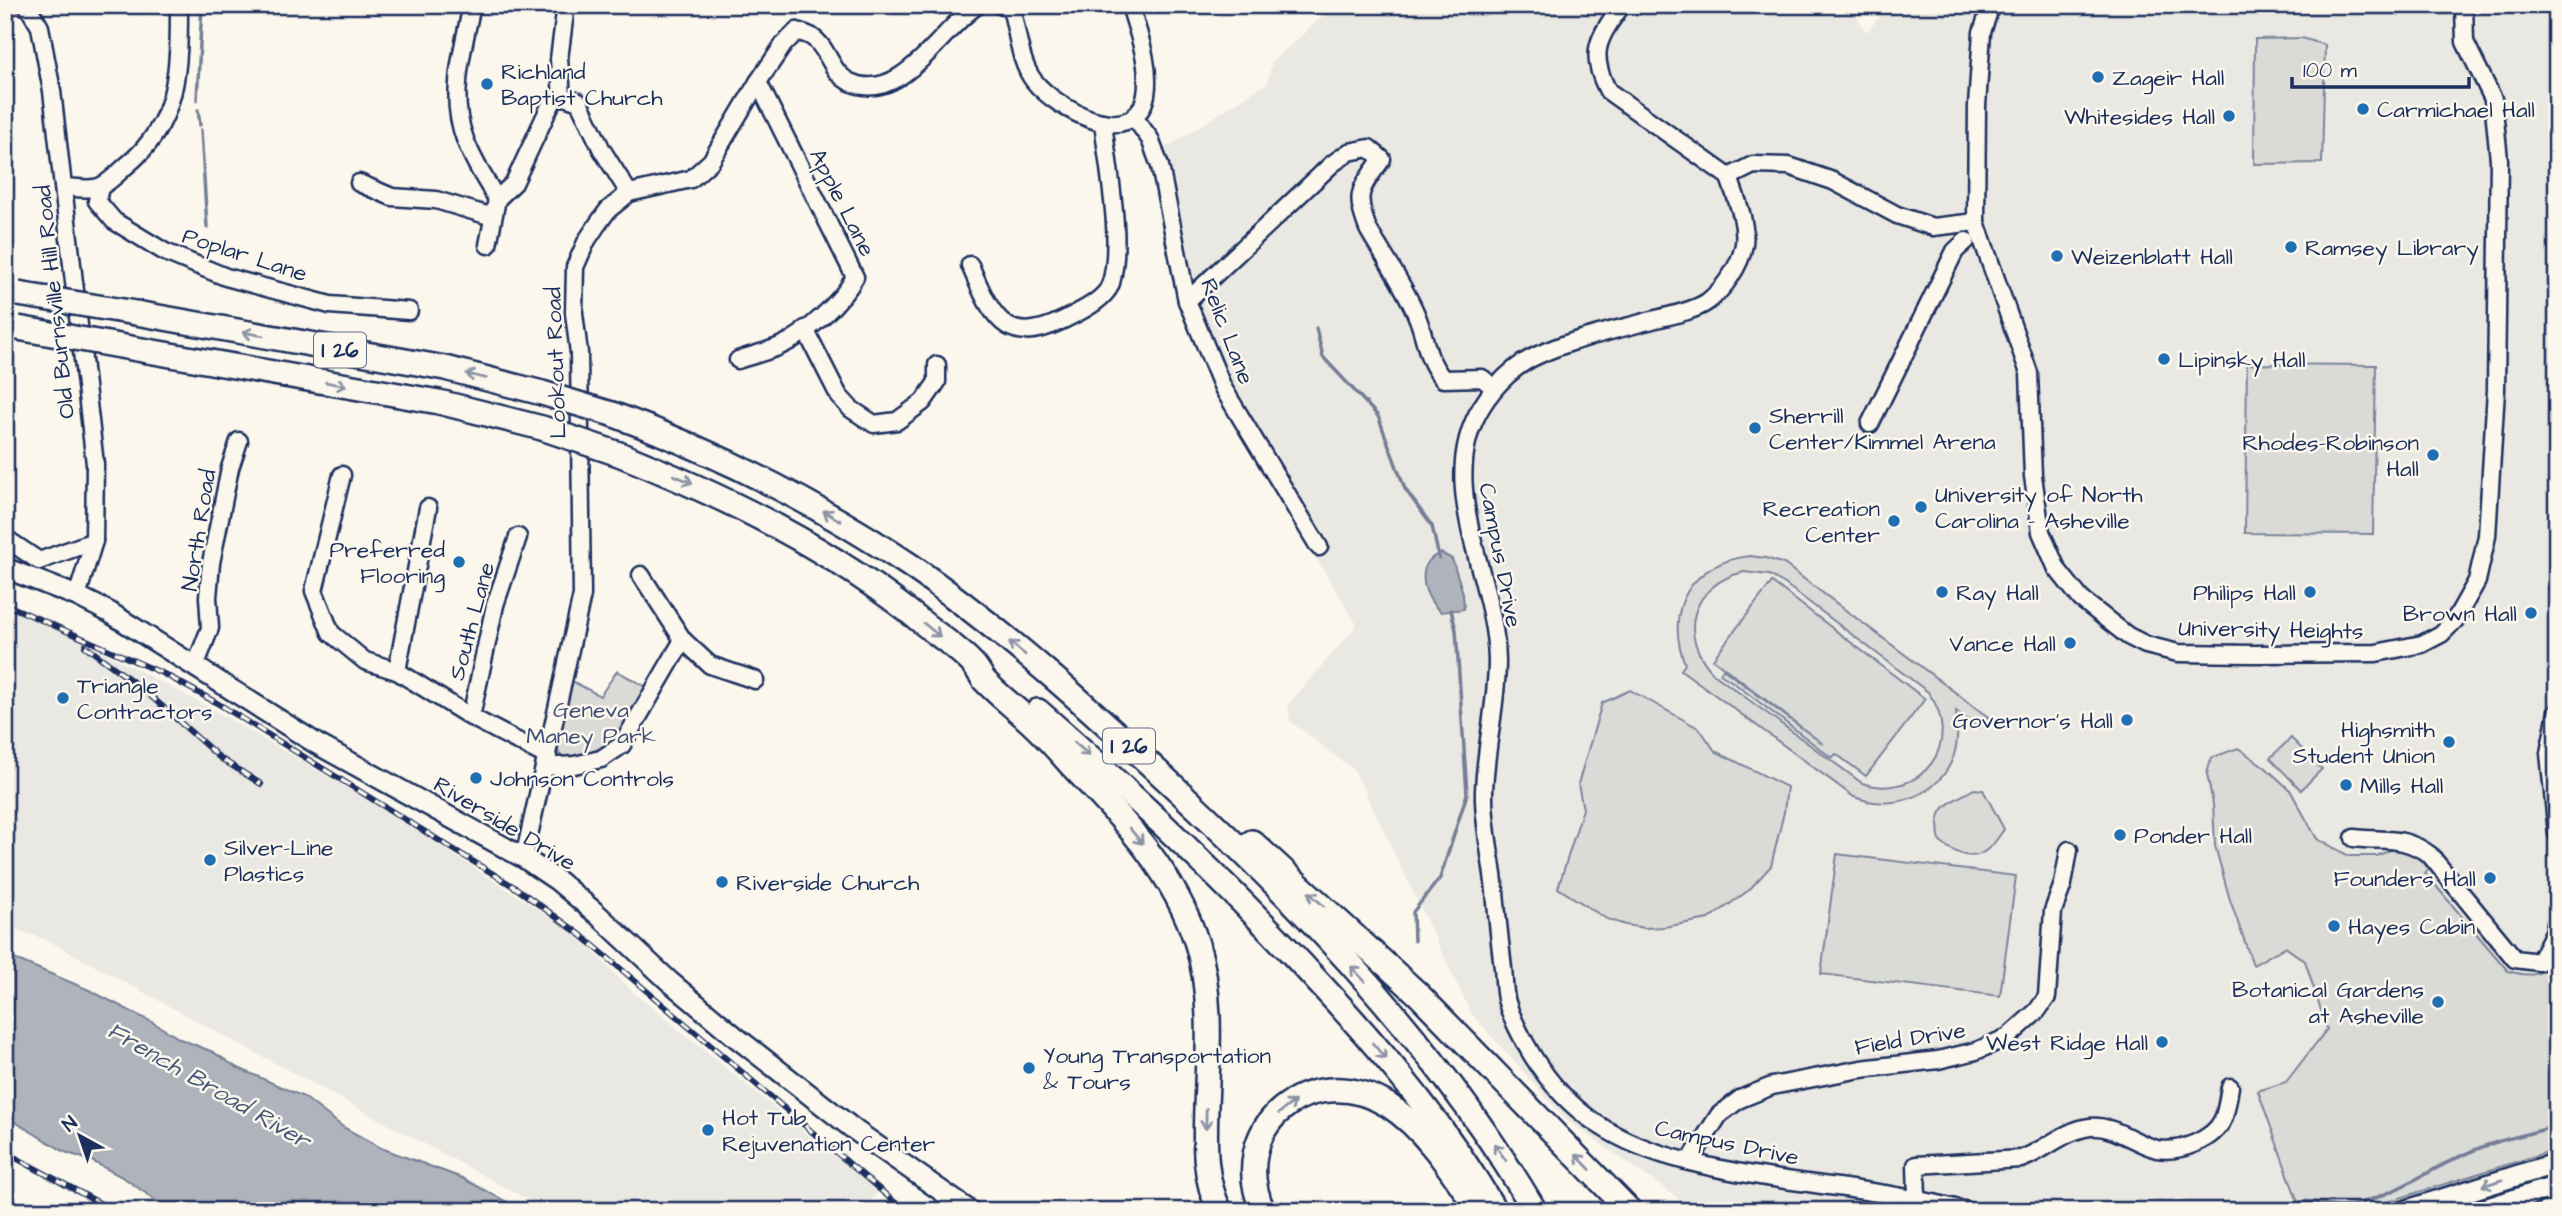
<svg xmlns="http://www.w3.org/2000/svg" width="2562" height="1216" viewBox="0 0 2562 1216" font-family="'Architects Daughter',sans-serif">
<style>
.built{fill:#eae8e2}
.green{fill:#dadad7;stroke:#7a849a;stroke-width:2;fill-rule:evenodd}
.water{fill:#afb3bb;stroke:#747e96;stroke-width:2}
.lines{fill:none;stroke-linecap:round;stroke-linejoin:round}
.stream{stroke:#747e96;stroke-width:3.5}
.minor-casing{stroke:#1b2f5e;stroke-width:21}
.major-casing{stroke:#1b2f5e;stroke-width:24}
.highway-casing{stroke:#1b2f5e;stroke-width:28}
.minor{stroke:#fbf7ec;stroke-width:16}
.major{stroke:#fbf7ec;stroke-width:19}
.highway{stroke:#fbf7ec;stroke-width:23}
.rail-casing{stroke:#1b2f5e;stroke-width:6}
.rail{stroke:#fbf7ec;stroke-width:3.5;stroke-dasharray:10;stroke-linecap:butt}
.highway-bridge-casing{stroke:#1b2f5e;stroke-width:28;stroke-linecap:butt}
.highway-bridge{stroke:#fbf7ec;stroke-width:23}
.oneway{stroke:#8b93a5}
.poi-dot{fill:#1f6fb2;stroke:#fbf7ec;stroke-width:2.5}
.labels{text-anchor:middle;stroke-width:5;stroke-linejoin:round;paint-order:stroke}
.shield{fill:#fbf7ec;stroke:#5e6b89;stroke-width:2}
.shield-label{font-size:21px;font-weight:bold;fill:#1b2f5e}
.poi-label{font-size:23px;fill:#1b2f5e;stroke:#fbf7ec;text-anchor:start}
.street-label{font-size:23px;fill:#1b2f5e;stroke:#fbf7ec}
.park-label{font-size:23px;fill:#415176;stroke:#fbf7ec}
.water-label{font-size:24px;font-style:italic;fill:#47577a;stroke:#fbf7ec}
</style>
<rect width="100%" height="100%" fill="#fbf7ec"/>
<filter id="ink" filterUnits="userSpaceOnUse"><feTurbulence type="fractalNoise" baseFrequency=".0143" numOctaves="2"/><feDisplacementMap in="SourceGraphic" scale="14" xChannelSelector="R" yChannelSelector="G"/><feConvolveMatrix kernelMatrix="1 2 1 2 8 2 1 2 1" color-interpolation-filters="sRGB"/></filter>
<g filter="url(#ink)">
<g class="built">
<polygon points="1335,5 1850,5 1866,32 1891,5 2557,5 2557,1149 2358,1211 1696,1211 1565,1119 1471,1013 1355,771 1290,721 1288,705 1357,625 1212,388 1146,157 1172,144 1267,83 1272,62"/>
<polygon points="5,607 52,625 205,705 377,805 576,934 633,992 878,1192 861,1211 549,1211 45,939 5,926"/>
</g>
<g class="green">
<polygon points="2302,38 2325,45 2322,163 2254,164 2255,39"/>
<polygon points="2247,364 2376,365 2373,534 2245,533"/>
<path d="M1750 556 1766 558 1784 564 1988 717 1979 728 1956 711C1957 726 1959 740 1954 755 1940 796 1893 812 1854 797L1681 670 1685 664C1663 608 1692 562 1750 556ZM1744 572 1769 575 1785 584 1928 692C1965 742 1922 802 1862 783L1715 675C1676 636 1691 584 1744 572Z"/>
<polygon points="1772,582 1925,699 1866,776 1836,754 1832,758 1734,683 1720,674 1723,669 1823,744 1713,659"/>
<path d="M617 671 646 687C630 714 618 745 585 755 575 758 567 760 559 754L557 745 572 681 600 696Z"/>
<polygon points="1630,690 1700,729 1715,751 1787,787 1784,812 1771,866 1749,890 1709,919 1664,927 1644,928 1626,925 1607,919 1558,888 1583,809 1578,784 1602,703"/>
<polygon points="2291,738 2322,769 2301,790 2270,758"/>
<path d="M2238 748 2265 767 2290 790 2317 839 2349 856H2377L2397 847 2421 855 2431 868 2425 873 2508 971C2529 977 2543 977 2557 959V1149L2358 1211H2301L2258 1091 2286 1082 2327 1029 2305 961 2285 947 2253 965 2230 900 2215 846 2213 804 2207 774 2211 758Z"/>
<path d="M1974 789 1983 790 2004 829C1985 860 1970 864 1940 842 1933 806 1946 805 1974 789Z"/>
<polygon points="1837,854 2016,876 2000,996 1821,974"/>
</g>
<g class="water">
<path d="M1441 553 1452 559 1463 593 1464 609 1441 612C1423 598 1413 563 1441 553Z"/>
<polygon points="5,957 20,961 89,990 154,1023 180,1039 213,1052 236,1067 304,1097 343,1127 381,1148 462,1178 524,1211 171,1211 124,1178 92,1161 65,1152 5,1116"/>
</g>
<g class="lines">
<g class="stream">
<polyline points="197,100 202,5"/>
<polyline points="198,110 200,125"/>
<polyline points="201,130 207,227"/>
<polyline points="1316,328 1323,357 1378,416 1405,489 1432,526 1439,558"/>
<polyline points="1414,941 1413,912 1440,878 1467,794 1456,630 1451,610"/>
<path d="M2282 1211C2312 1190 2320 1211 2348 1206 2398 1196 2438 1162 2485 1146 2508 1137 2533 1134 2557 1125"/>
</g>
<g class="minor-casing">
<g id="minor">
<polyline points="27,5 40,27 52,91 95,464 94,541 77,596"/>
<path d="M472 5C464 44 450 91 462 130 469 154 484 178 497 199L488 245"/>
<path d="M1000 5 1011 9C1018 31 1019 62 1034 81 1055 108 1134 153 1146 95 1151 65 1138 33 1130 5"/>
<path d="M1622 5C1598 38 1588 53 1608 91L1729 177"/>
<polyline points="1991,5 1982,32 1977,106 1976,222 2029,373 2033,476 2041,532 2057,569 2081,599 2128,636 2146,645 2178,653 2253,654 2376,653 2422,644 2441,634 2455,620 2477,581 2487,536 2496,390 2499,160 2493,99 2465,42 2464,5"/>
<polyline points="562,96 579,102 602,150 629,193"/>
<polyline points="562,96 559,59 566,5"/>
<polyline points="1134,117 1150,139 1160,166 1187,301 1223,388 1319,547"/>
<polyline points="359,183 392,197 436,200 493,217"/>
<path d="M64 187C74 187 92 191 101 186 110 182 119 172 126 166 179 123 179 69 179 5"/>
<polyline points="100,187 97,201 114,221 165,252 226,277 330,305 409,311"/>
<polyline points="497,199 514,183 549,108 554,100 562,96"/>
<path d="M970 265C995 325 1009 350 1075 314 1087 308 1107 297 1111 283 1123 240 1108 169 1103 122"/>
<path d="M1187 301 1332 164 1349 152 1369 148 1382 159C1360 190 1354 192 1368 229 1384 257 1404 285 1416 314 1427 339 1424 356 1443 379L1482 378 1494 388"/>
<polyline points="805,329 839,396 851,409 874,424 897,421 923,402 937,382 937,365"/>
<path d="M738 360C751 355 767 352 780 346 806 335 842 301 855 277L758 82"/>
<polyline points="1870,424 1955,251 1966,241"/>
<polyline points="342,475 314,591 331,633 365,661 397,671 471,717 548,757"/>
<polyline points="5,538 39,561 94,541"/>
<polyline points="641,575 683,640 710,665 755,680"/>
<polyline points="195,667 210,628 208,597 211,563 230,468 239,441"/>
<polyline points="397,671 428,508"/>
<polyline points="2557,712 2549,753 2557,834"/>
<polyline points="471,717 495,605 518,537"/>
<polyline points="545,767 574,765 601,759 622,745 683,640"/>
<path d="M2354 838C2385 842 2403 835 2430 855L2515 959 2539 962 2554 932 2557 920"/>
<path d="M524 858 582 595 579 353 574 313 575 267 587 240 597 225 608 210 629 193 691 179 711 161 758 82 784 44 797 31C801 33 808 34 812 37 829 48 830 73 850 82 901 106 942 27 978 5"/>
<polyline points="1689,1162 1719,1115 1740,1099 1772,1086 1861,1069 1938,1060 1976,1051 2008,1037 2037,1011 2047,997 2053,911 2063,884 2069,850"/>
<path d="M1917 1198 1916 1165 2021 1159C2044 1151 2065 1130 2090 1127 2112 1124 2136 1144 2157 1149 2179 1153 2214 1140 2223 1119 2227 1110 2228 1097 2230 1087"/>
<path d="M1967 1211C1875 1186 1778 1185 1686 1161 1618 1144 1569 1115 1532 1055 1522 1038 1511 1018 1506 999 1504 989 1504 978 1503 968 1500 943 1497 917 1495 891 1492 860 1483 823 1484 792 1485 748 1497 705 1497 661 1496 578 1433 484 1482 406 1495 385 1515 365 1538 355 1575 338 1617 330 1656 319 1672 315 1694 311 1707 302 1724 289 1741 265 1744 244 1747 221 1736 199 1729 177L1753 165 1789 166 1833 181 1897 215 1933 227 1976 222"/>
</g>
</g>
<g class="major-casing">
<g id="major">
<polyline points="5,568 77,596 109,612 317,744 524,858 558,881 597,914 669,981 737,1038 856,1131 970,1211"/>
<polyline points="2404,1211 2557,1163"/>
<polyline points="2478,1211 2557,1186"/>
</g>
</g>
<g class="highway-casing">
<g id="highway">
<polyline points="136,313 445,368 542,393"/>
<polyline points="148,351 439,402 542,428"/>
<path d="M612 414C718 453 817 503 911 566 1008 633 1096 714 1182 794 1315 918 1443 1054 1535 1211"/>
<path d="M619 454C728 498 831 548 923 623 939 636 958 648 972 663 977 668 980 674 984 680 997 694 1013 706 1027 719 1043 733 1057 749 1071 765 1122 818 1175 872 1197 944 1213 996 1208 1054 1206 1107 1205 1142 1203 1178 1220 1211"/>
<path d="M1038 711C1137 798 1232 887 1320 984 1385 1054 1447 1128 1495 1211"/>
<polyline points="1252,842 1418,994 1630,1211"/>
<path d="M1263 1211C1225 1127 1310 1058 1388 1105 1426 1129 1454 1174 1479 1211"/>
</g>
</g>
<use href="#minor" class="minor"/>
<use href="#major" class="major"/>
<use href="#highway" class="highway"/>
<g class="rail-casing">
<g id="rail">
<polyline points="5,604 164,674 217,703 516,888 581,935 905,1211"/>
<polyline points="85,646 144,690 220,758 261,784"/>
<polyline points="5,1152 114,1211"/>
</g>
</g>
<use href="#rail" class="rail"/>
<g class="highway-bridge-casing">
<g id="highway-bridge">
<polyline points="18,294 136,313"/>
<polyline points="18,328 148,351"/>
<polyline points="542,393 612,414"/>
<polyline points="542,428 619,454"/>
</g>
</g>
<use href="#highway-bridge" class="highway-bridge"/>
</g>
<defs><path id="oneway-shaft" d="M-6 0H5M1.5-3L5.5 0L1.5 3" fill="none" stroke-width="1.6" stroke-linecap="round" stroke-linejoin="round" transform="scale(1.75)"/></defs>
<g class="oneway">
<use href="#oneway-shaft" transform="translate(253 334) rotate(-170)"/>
<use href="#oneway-shaft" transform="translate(476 376) rotate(-167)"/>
<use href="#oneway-shaft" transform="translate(336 384) rotate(10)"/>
<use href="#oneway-shaft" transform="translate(683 479) rotate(23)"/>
<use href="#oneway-shaft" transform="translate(832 516) rotate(-150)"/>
<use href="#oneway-shaft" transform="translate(932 630) rotate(39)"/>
<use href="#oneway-shaft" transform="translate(1017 648) rotate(-140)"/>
<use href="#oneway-shaft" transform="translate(1082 749) rotate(41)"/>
<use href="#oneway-shaft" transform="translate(1136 836) rotate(50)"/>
<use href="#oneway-shaft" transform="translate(1316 899) rotate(-138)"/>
<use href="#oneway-shaft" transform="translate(1358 974) rotate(-132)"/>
<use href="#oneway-shaft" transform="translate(1379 1051) rotate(50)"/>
<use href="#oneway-shaft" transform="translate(1287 1107) rotate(-38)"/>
<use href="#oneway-shaft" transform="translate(1206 1119) rotate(91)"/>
<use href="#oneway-shaft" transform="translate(1500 1152) rotate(-125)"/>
<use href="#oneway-shaft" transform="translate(1583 1162) rotate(-134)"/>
<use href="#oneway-shaft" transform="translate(2492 1183) rotate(163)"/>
</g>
</g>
<g class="poi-dot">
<circle cx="2098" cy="77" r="7"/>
<circle cx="487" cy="84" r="7"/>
<circle cx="2363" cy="109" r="7"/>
<circle cx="2229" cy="116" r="7"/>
<circle cx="2291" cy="247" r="7"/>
<circle cx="2057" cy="256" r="7"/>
<circle cx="2164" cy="359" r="7"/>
<circle cx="1755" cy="428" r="7"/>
<circle cx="2433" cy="455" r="7"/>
<circle cx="1921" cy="507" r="7"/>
<circle cx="1894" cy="521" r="7"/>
<circle cx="459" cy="562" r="7"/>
<circle cx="1942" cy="592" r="7"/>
<circle cx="2310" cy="592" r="7"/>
<circle cx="2531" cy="613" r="7"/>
<circle cx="2070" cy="643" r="7"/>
<circle cx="63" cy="698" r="7"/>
<circle cx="2127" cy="720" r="7"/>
<circle cx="2449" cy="742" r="7"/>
<circle cx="476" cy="778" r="7"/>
<circle cx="2346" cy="785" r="7"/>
<circle cx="2120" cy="835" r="7"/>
<circle cx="210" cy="860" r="7"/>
<circle cx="2490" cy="878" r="7"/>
<circle cx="722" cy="882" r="7"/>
<circle cx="2334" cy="926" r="7"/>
<circle cx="2438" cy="1002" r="7"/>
<circle cx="2162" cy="1042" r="7"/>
<circle cx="1029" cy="1068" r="7"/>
<circle cx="708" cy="1130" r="7"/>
</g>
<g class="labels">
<g class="shield">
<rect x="314" y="332.5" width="52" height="35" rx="5"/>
<rect x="1103" y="728.5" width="52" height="35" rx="5"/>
</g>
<g class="shield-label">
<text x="340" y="357">I 26</text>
<text x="1129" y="753">I 26</text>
</g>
<g class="poi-label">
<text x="501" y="79">Richland<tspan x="501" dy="26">Baptist Church</tspan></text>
<text x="2112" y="85">Zageir Hall</text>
<text x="2377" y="117">Carmichael Hall</text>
<text x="2215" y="124" text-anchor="end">Whitesides Hall</text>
<text x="2305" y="255">Ramsey Library</text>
<text x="2071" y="264">Weizenblatt Hall</text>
<text x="2178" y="367">Lipinsky Hall</text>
<text x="1769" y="423">Sherrill<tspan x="1769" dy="26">Center/Kimmel Arena</tspan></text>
<text x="2419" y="450" text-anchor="end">Rhodes-Robinson<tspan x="2419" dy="26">Hall</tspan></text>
<text x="1935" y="502">University of North<tspan x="1935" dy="26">Carolina - Asheville</tspan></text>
<text x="1880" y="516" text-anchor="end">Recreation<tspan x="1880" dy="26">Center</tspan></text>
<text x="445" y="557" text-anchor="end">Preferred<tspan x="445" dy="26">Flooring</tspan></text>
<text x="1956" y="600">Ray Hall</text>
<text x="2296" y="600" text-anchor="end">Philips Hall</text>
<text x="2517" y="621" text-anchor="end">Brown Hall</text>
<text x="2056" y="651" text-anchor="end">Vance Hall</text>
<text x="77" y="693">Triangle<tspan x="77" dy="26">Contractors</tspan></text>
<text x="2113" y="728" text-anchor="end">Governor's Hall</text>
<text x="2435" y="737" text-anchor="end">Highsmith<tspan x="2435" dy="26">Student Union</tspan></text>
<text x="490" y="786">Johnson Controls</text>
<text x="2360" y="793">Mills Hall</text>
<text x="2134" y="843">Ponder Hall</text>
<text x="224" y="855">Silver-Line<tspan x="224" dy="26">Plastics</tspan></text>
<text x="2476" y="886" text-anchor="end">Founders Hall</text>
<text x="736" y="890">Riverside Church</text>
<text x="2348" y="934">Hayes Cabin</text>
<text x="2424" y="997" text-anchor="end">Botanical Gardens<tspan x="2424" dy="26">at Asheville</tspan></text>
<text x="2148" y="1050" text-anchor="end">West Ridge Hall</text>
<text x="1043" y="1063">Young Transportation<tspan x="1043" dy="26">&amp; Tours</tspan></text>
<text x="722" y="1125">Hot Tub<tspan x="722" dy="26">Rejuvenation Center</tspan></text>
</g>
<g class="street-label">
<text transform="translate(843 202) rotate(63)" y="8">Apple Lane</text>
<text transform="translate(245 254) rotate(18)" y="8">Poplar Lane</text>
<text transform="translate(54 302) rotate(-96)" y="8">Old Burnsville Hill Road</text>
<text transform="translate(1228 331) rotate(69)" y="8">Relic Lane</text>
<text transform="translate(555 363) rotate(-92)" y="8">Lookout Road</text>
<text transform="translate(198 530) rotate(-81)" y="8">North Road</text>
<text transform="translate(1501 555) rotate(79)" y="8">Campus Drive</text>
<text transform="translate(471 621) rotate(-75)" y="8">South Lane</text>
<text transform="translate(2271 629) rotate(1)" y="8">University Heights</text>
<text transform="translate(505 823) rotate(31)" y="8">Riverside Drive</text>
<text transform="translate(1910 1038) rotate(-9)" y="8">Field Drive</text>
<text transform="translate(1727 1142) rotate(12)" y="8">Campus Drive</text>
</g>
<g class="park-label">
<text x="591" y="717">Geneva<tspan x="591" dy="26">Maney Park</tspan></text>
</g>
<g class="water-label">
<text transform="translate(209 1085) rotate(30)" y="8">French Broad River</text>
</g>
</g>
<rect width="2562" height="1216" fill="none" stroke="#fbf7ec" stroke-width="28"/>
<rect x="14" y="14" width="2534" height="1188" fill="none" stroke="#1b2f5e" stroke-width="2.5" filter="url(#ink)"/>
<g transform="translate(80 1136) rotate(320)" stroke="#fbf7ec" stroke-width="5" paint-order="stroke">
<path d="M0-5L12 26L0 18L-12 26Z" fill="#1b2f5e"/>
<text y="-10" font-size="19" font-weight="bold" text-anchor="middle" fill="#1b2f5e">N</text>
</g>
<path d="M2292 77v10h177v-10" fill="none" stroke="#1b2f5e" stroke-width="3.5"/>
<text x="2303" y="77" font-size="21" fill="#1b2f5e" stroke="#fbf7ec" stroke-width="5" paint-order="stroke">100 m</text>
</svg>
